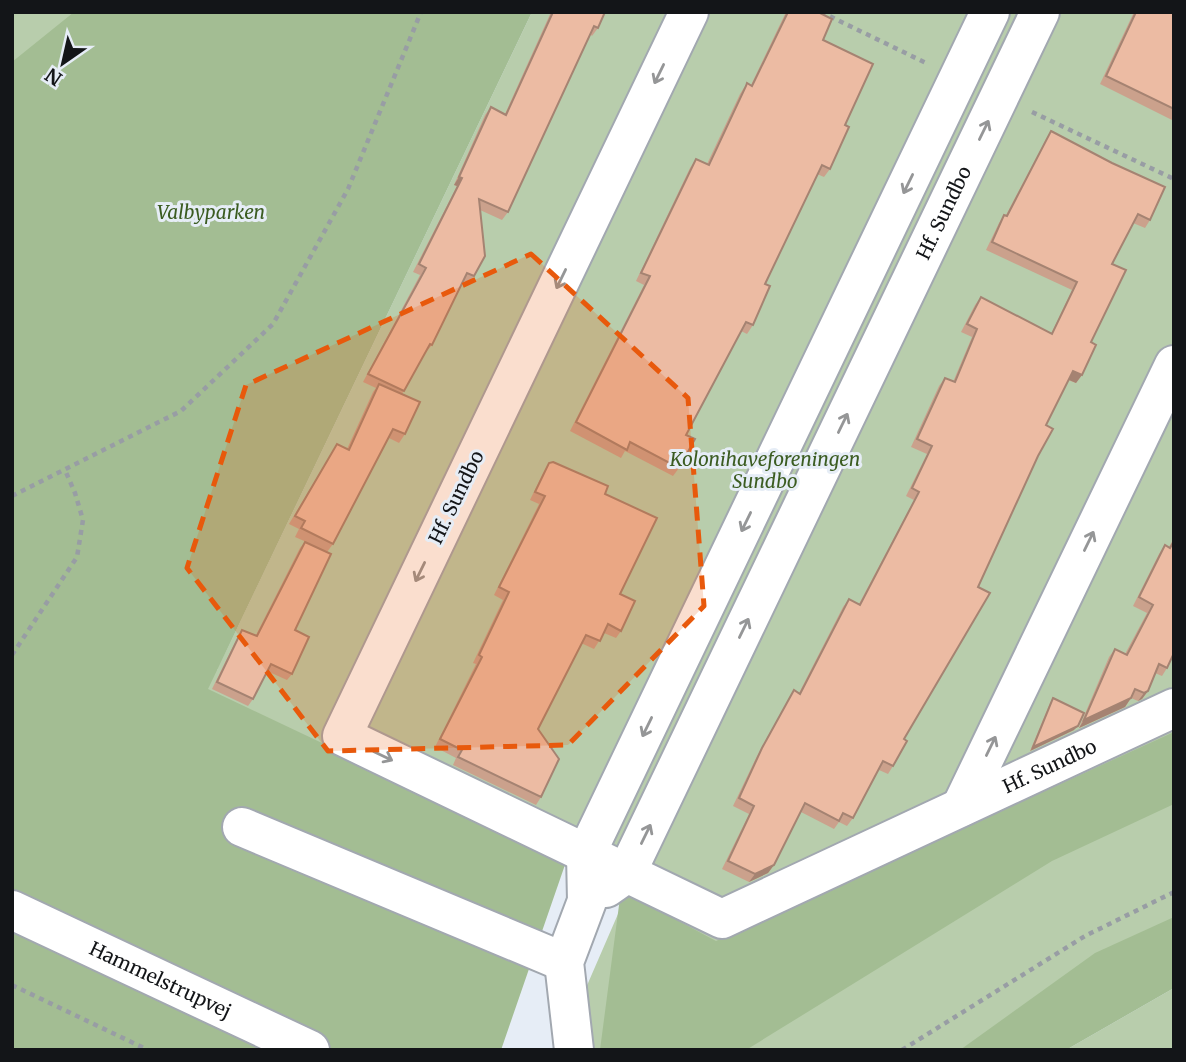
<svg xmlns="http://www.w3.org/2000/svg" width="1186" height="1062" viewBox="0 0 1186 1062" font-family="Merriweather,serif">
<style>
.green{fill:#b8cdac}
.forest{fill:#a3bd93}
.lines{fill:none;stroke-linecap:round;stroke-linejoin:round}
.minor-casing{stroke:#a2a8b0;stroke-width:42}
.path{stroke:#989da4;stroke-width:4.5;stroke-dasharray:5 5;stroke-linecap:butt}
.minor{stroke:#fff;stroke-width:38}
.wall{fill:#cba18c}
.shaded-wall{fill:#a58372}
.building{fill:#ecbba3;stroke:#a58372;stroke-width:2}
.oneway{stroke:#959697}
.marked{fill:#e8590c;fill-opacity:0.2;stroke:#e8590c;stroke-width:5;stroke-dasharray:14 9;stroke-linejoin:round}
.labels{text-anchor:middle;stroke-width:6;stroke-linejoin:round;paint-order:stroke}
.park-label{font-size:19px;font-style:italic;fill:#3b5c21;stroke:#e6edf6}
.street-label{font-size:19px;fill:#131518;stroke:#e6edf6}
</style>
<rect width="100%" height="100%" fill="#e6edf6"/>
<g class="green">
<polygon points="12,12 527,12 217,670 532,12 1174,12 1174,960 998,1050 559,1050 618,914 684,925 566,858 12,1007"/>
<polygon points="1174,988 1174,1050 1066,1050"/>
</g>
<g class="forest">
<polygon points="74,12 532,12 208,689 567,859 501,1050 17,1050 12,1047 12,62"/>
<polygon points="1174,732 1174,804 1052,861 746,1050 600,1050 621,890 716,941"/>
<polygon points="1174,917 1174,988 1066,1050 960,1050 1095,953"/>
</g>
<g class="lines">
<g class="minor-casing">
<g id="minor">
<path id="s1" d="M689 12 342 736 722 919 1174 708"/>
<polyline points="961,807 1174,365"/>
<polyline points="242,827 564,962"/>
<path id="s2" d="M606 888 626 874 1040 12"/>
<path id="s3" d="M12 910 310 1050"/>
<polyline points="574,1050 564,962 587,901 586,854 990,12"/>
</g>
</g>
<g class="path">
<polyline points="821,12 926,63"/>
<polyline points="1032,112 1174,179"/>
<polyline points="12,496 181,411 273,324 348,189 421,12"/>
<polyline points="12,655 77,557 83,520 75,493 65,470"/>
<polyline points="12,985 148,1050"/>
<polyline points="902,1050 1085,936 1174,892"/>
</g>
<use href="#minor" class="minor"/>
</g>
<g class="wall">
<polygon points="551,12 605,12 598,28 592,36 590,34 508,212 502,220 480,210 474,276 469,284 463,281 432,345 426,352 425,352 402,394 405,434 399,443 389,438 333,544 327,552 295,630 292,674 287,680 267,671 253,699 248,706 212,689 238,636 242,630 256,635 300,548 305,542 311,544 295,537 299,529 289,524 337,444 347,449 373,392 376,388 363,382 420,275 413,272 457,186 454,185 485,115 491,107 505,114"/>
<polygon points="786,12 818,12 823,40 845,125 830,169 824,177 817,174 765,284 753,325 747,334 741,331 686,435 679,468 673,476 625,451 621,458 570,431 644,285 636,281 690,168 696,159 707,164 740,94 747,83 751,85"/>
<polygon points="1134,12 1174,12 1174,121 1100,84"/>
<polygon points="1051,131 1150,220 1145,228 1133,223 1112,264 1082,375 1076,383 1068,380 1046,425 1038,456 904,739 893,766 888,774 879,770 853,818 847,826 839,822 834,829 801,812 774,865 768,873 749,882 722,869 749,814 733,806 757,756 789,698 794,690 799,693 843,607 849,599 859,604 914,500 906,496 927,454 911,447 939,386 945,378 953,382 972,337 961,332 975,305 981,297 1051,334 1072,290 986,250 999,223 1004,215 1006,215 1046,139"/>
<polygon points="549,463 605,494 620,594 621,631 616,638 604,633 594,649 581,643 538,729 541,797 536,805 453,765 456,758 435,747 476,664 473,663 503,600 494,595 539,504 530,500 544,471"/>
<polygon points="1174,538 1174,653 1167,668 1162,676 1155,673 1148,691 1142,699 1138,701 1131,698 1125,707 1079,728 1109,657 1115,649 1125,654 1147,613 1133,606 1159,554 1165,545 1169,547"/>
<polygon points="1053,698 1074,730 1030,751 1050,703"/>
</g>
<g class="shaded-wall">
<polygon points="459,177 462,178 457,186 454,185"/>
<polygon points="1073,371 1082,375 1076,383 1067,379"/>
<polygon points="1148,691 1142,699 1138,701 1144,693"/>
<polygon points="1131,698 1125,707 1079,728 1084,720"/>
<polygon points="1078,726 1074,730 1030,751 1033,747"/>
<polygon points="774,865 768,873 749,882 755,874"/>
</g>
<g class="building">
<polygon points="553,12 605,12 598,28 594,26 508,212 479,199 485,256 474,276 467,273 432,345 430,344 404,391 368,374 426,268 419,264 462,178 459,177 491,107 506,115"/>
<polygon points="788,12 818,12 832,19 823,40 873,64 845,125 849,127 830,169 822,165 765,284 770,286 753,325 746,322 686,435 695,439 679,468 630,442 627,450 576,422 650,276 641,273 696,159 709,165 746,86 747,83 752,86"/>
<polygon points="1136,12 1174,12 1174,109 1106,76"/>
<polygon points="1051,131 1112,163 1165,187 1150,220 1138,214 1112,264 1126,270 1091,342 1096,345 1082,375 1073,371 1046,425 1053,429 1038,456 978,587 990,593 904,739 907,741 893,766 883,761 853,818 843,813 839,821 805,803 774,865 755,874 728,861 754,806 739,798 762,748 794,690 800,694 849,599 860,605 919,492 912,488 932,446 917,439 945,378 955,382 977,329 967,324 981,297 1052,334 1077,282 992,242 1004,215 1007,216"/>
<polygon points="379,384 420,402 405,434 393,429 333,544 301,528 305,521 295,516 337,444 349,450"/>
<polygon points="553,462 608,486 605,494 657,518 620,594 635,601 621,631 608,624 600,641 586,635 538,729 559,759 541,797 458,757 462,750 440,739 482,657 479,655 509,592 499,587 545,496 535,492 549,463"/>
<polygon points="1174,541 1174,653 1167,668 1159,664 1148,691 1144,693 1135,689 1131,698 1084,720 1115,649 1127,655 1153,605 1139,597 1165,545 1170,548"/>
<polygon points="305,542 331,554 295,630 309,637 292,674 271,664 253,699 217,682 242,630 257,636"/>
<polygon points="1053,698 1084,713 1078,726 1033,747"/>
</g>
<defs><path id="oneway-shaft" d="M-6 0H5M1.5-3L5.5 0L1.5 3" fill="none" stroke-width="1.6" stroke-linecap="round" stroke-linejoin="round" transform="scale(1.75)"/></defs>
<g class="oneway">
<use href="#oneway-shaft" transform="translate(659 74) rotate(116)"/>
<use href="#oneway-shaft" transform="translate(984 130) rotate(-64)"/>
<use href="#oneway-shaft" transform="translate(908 184) rotate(116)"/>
<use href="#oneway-shaft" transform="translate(561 279) rotate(116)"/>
<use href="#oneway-shaft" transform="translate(843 423) rotate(-64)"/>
<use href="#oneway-shaft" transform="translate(746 522) rotate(116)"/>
<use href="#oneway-shaft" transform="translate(1089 541) rotate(-64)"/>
<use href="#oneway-shaft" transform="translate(420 572) rotate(116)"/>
<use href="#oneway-shaft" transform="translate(744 628) rotate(-64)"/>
<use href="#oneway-shaft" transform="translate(647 727) rotate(116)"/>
<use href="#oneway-shaft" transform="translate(991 746) rotate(-64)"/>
<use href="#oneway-shaft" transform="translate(383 756) rotate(26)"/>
<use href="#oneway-shaft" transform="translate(646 834) rotate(-64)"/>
</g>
<path class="marked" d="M531 254 688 398 704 606 568 745 328 751 187 568 246 385Z"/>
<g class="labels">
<g class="park-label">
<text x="211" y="219">Valbyparken</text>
<text x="765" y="466">Kolonihaveforeningen<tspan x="765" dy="22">Sundbo</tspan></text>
</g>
<g class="street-label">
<text dy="7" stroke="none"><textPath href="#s2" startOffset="758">Hf. Sundbo</textPath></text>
<text transform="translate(456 497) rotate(-64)" y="7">Hf. Sundbo</text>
<text dy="7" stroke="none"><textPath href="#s1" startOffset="1586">Hf. Sundbo</textPath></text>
<text dy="7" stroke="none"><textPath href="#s3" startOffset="164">Hammelstrupvej</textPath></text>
</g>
</g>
<rect width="1186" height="1062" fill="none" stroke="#131518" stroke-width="28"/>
<g transform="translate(63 63) rotate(214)" stroke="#e6edf6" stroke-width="5" paint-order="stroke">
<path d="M0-5L12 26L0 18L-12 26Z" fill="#131518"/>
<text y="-10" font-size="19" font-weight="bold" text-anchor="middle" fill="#131518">N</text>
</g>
</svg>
